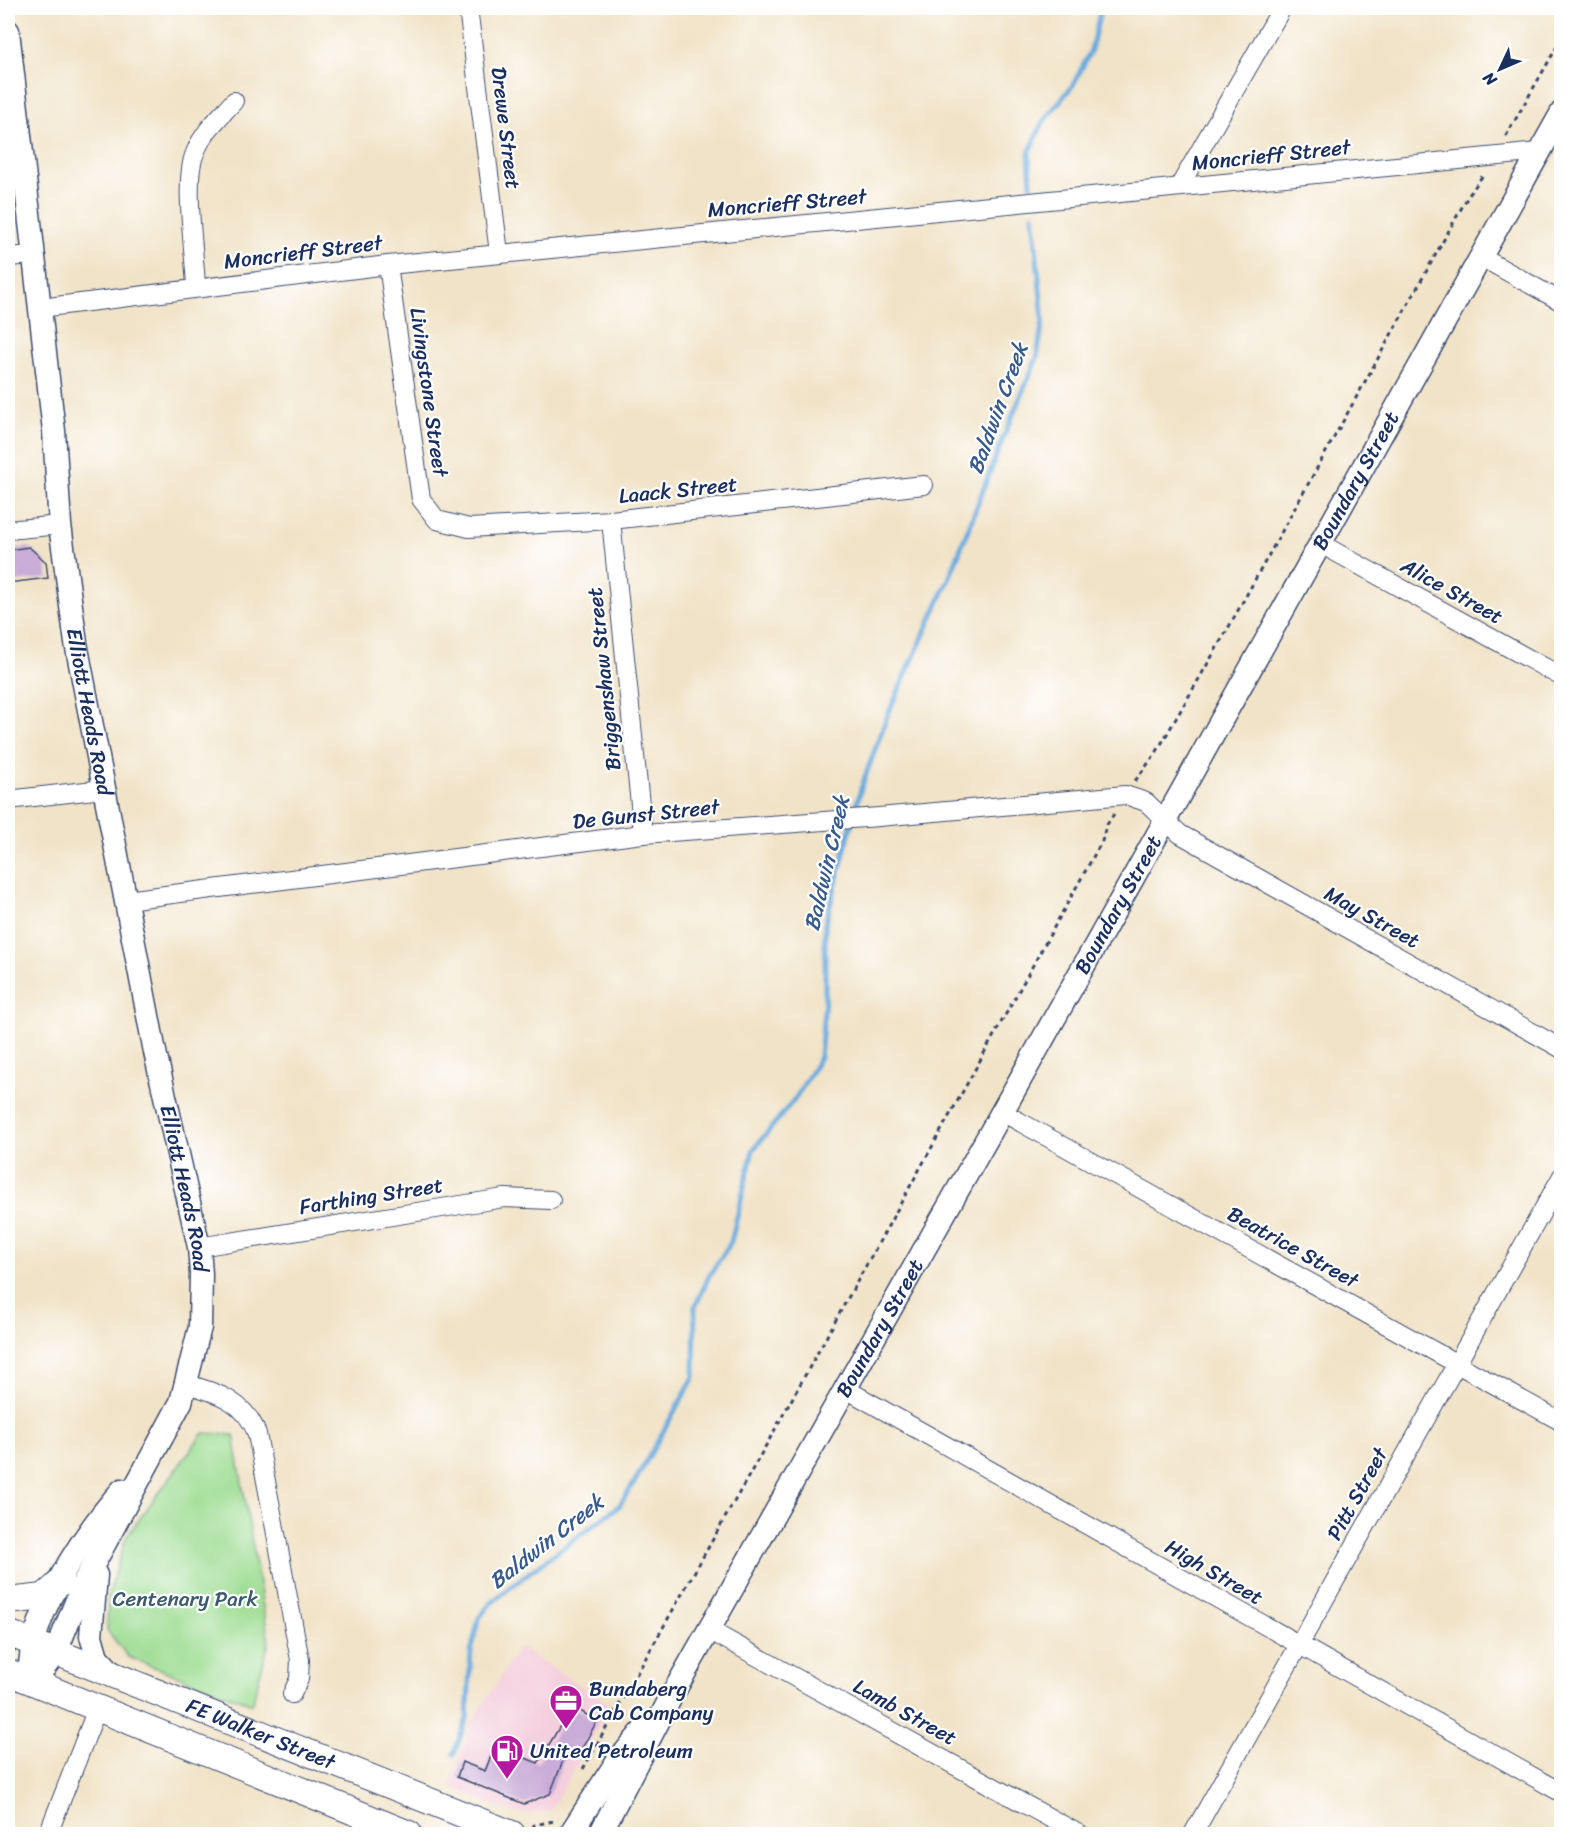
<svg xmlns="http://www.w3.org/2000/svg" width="1569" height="1842" viewBox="0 0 1569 1842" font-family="Sriracha,sans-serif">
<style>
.built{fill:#f4cfdd}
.green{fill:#9edd93;stroke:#5c8678;stroke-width:1.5}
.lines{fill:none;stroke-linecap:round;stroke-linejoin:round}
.stream{stroke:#6aabdd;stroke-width:5}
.building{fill:#c9acd8}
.minor-casing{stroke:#3b4a6e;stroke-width:20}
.tertiary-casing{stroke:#3b4a6e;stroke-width:25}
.secondary-casing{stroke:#3b4a6e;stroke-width:28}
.path{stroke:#3b4a6e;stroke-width:3;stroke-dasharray:4.5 4.5;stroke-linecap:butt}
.minor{stroke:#fff;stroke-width:18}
.tertiary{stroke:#fff;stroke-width:22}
.secondary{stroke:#fff;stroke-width:26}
.labels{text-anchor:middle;stroke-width:4.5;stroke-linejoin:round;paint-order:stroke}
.street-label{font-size:21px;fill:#1b2f5e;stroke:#fff}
.park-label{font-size:21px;fill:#3c5a6b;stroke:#fff}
.poi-label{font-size:21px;fill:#1b2f5e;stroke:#fff;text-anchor:start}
.water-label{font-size:22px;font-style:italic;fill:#375a8a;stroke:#fff}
</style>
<rect width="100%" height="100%" fill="#fff"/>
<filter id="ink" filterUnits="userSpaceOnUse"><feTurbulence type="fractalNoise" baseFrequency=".0167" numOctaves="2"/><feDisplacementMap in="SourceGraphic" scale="12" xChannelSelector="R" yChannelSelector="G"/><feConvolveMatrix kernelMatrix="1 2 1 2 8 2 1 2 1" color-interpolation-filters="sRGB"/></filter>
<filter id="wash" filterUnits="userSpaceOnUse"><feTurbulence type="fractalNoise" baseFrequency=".008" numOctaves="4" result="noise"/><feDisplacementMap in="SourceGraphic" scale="24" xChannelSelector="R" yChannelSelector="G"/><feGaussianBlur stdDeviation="1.35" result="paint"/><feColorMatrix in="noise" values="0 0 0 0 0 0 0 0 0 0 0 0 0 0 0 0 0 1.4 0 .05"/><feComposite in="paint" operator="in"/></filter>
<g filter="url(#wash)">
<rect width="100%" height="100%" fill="#f1e3c7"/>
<polygon class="built" points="519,1647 611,1705 550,1811 528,1814 510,1812 449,1786 474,1719"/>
<polygon class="green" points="203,1433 234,1435 269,1642 252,1704 128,1657 107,1630 108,1596 126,1537"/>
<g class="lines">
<g class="stream">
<polyline points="1031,185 1029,153 1043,122 1073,85 1091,50 1101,8"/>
<polyline points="454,1754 467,1718 471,1652 479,1618 491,1603 522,1578 619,1506 634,1483 694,1377 695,1307 709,1276 731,1242 753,1150 797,1096 820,1057 825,999 825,925 861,788 888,714 949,579 1003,438 1037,358 1043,320 1033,215"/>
</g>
</g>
<g id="blocks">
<g class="building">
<polygon points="29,547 46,562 48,578 8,583 8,550"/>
<polygon points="572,1706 597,1721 581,1750 575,1752 568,1748 550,1794 524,1804 457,1777 462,1762 485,1771 495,1746 538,1763"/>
</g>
</g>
</g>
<g filter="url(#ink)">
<use href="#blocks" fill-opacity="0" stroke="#3b4a6e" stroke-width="1.5"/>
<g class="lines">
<g class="minor-casing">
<g id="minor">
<polyline points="468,8 499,253"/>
<polyline points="1179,187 1282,8"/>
<polyline points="8,257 33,255"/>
<polyline points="1481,257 1562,302"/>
<polyline points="388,265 421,499 437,520 469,528 611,520 924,485"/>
<path d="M196 287C195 255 183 180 195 153 203 132 220 117 234 101"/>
<polyline points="40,308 388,265 1539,152"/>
<polyline points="611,520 643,834"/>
<polyline points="8,530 60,525"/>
<polyline points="1321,544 1562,677"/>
<polyline points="8,800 103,789"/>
<polyline points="126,900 643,834 879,817 1125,795 1146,802 1180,834 1562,1049"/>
<polyline points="1002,1112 1562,1422"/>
<polyline points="199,1247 504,1198 551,1200"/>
<path d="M186 1384C217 1392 246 1402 257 1434L300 1660 299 1679 292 1694"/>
<polyline points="844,1388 1562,1793"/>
<polyline points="709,1630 1079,1834"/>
<polyline points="48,1834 97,1709"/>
<polyline points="1193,1834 1562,1176"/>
</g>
</g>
<g class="tertiary-casing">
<g id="tertiary">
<path id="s1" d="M8 31 54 431 60 525 76 643 155 1052 199 1247 201 1274 200 1327 181 1402 84 1582 56 1652 33 1683"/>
<polyline points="96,1575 91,1636 97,1657 113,1674"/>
<path d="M29 1681C30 1668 30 1653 34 1640 48 1590 88 1528 122 1490"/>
<polyline points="570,1834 616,1763 646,1727"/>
<path id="s2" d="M600 1834 672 1695 1002 1112 1562 112"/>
</g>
</g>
<g class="secondary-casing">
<g id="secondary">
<polyline points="8,1601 44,1597 61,1582"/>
<path id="s3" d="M8 1633 512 1834"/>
<polyline points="8,1672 409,1834"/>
</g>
</g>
<g class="path">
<polyline points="1506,136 1562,38"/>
<polyline points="1135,781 1156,753 1226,632 1467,198 1483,175"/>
<polyline points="583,1769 773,1433 1102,841 1106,826 1114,814"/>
<polyline points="533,1828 534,1825 554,1821"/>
</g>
<use href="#minor" class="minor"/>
<use href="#tertiary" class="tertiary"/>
<use href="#secondary" class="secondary"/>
</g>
</g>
<defs>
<g id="office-pin" transform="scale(1.725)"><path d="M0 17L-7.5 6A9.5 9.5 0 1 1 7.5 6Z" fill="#b5179e" stroke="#fff"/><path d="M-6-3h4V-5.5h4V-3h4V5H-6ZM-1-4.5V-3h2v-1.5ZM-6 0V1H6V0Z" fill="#fff"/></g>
<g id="fuel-pin" transform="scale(1.725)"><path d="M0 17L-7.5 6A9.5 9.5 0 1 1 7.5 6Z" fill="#b5179e" stroke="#fff"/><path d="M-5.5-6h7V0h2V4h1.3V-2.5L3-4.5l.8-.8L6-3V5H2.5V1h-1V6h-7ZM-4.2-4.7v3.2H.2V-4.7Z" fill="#fff"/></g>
</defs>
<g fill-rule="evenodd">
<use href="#office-pin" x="566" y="1701"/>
<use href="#fuel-pin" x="507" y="1751"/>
</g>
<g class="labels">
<g class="street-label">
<text transform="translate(506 128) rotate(83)" y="7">Drewe Street</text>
<text transform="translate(1271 155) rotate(-6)" y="7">Moncrieff Street</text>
<text transform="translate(787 203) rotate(-5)" y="7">Moncrieff Street</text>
<text transform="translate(303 252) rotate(-7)" y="7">Moncrieff Street</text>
<text transform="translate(429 392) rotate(82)" y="7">Livingstone Street</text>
<text dy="7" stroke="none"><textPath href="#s2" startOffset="1550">Boundary Street</textPath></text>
<text transform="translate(678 490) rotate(-6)" y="7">Laack Street</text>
<text transform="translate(1452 591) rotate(29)" y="7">Alice Street</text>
<text transform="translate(604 679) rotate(-96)" y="7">Briggenshaw Street</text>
<text dy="7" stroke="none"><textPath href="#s1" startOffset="686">Elliott Heads Road</textPath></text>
<text transform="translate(646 814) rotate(-6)" y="7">De Gunst Street</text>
<text dy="7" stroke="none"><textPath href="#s2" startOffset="1064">Boundary Street</textPath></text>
<text transform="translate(1372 917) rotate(29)" y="7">May Street</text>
<text dy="7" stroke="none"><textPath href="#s1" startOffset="1172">Elliott Heads Road</textPath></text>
<text transform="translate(371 1196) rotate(-9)" y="7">Farthing Street</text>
<text transform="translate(1293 1247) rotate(29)" y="7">Beatrice Street</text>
<text dy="7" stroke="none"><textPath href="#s2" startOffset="578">Boundary Street</textPath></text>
<text transform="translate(1357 1494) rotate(-61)" y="7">Pitt Street</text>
<text transform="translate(1214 1572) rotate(30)" y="7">High Street</text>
<text transform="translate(905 1712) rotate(29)" y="7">Lamb Street</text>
<text dy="7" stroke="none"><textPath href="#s3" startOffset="272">FE Walker Street</textPath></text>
</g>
<g class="park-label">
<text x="185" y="1606">Centenary Park</text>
</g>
<g class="poi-label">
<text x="589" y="1696">Bundaberg<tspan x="589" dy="24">Cab Company</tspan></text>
<text x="530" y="1758">United Petroleum</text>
</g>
<g class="water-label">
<text transform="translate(997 408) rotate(-70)" y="8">Baldwin Creek</text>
<text transform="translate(826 863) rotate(-77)" y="8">Baldwin Creek</text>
<text transform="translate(546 1541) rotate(-38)" y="8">Baldwin Creek</text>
</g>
</g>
<rect width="1569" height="1842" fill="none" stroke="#fff" stroke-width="30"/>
<g transform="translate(1500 69) rotate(226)" stroke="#ffffff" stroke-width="4.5" paint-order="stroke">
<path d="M0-4.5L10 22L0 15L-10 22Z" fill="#1b2f5e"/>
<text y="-9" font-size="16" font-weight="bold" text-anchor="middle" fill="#1b2f5e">N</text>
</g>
</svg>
